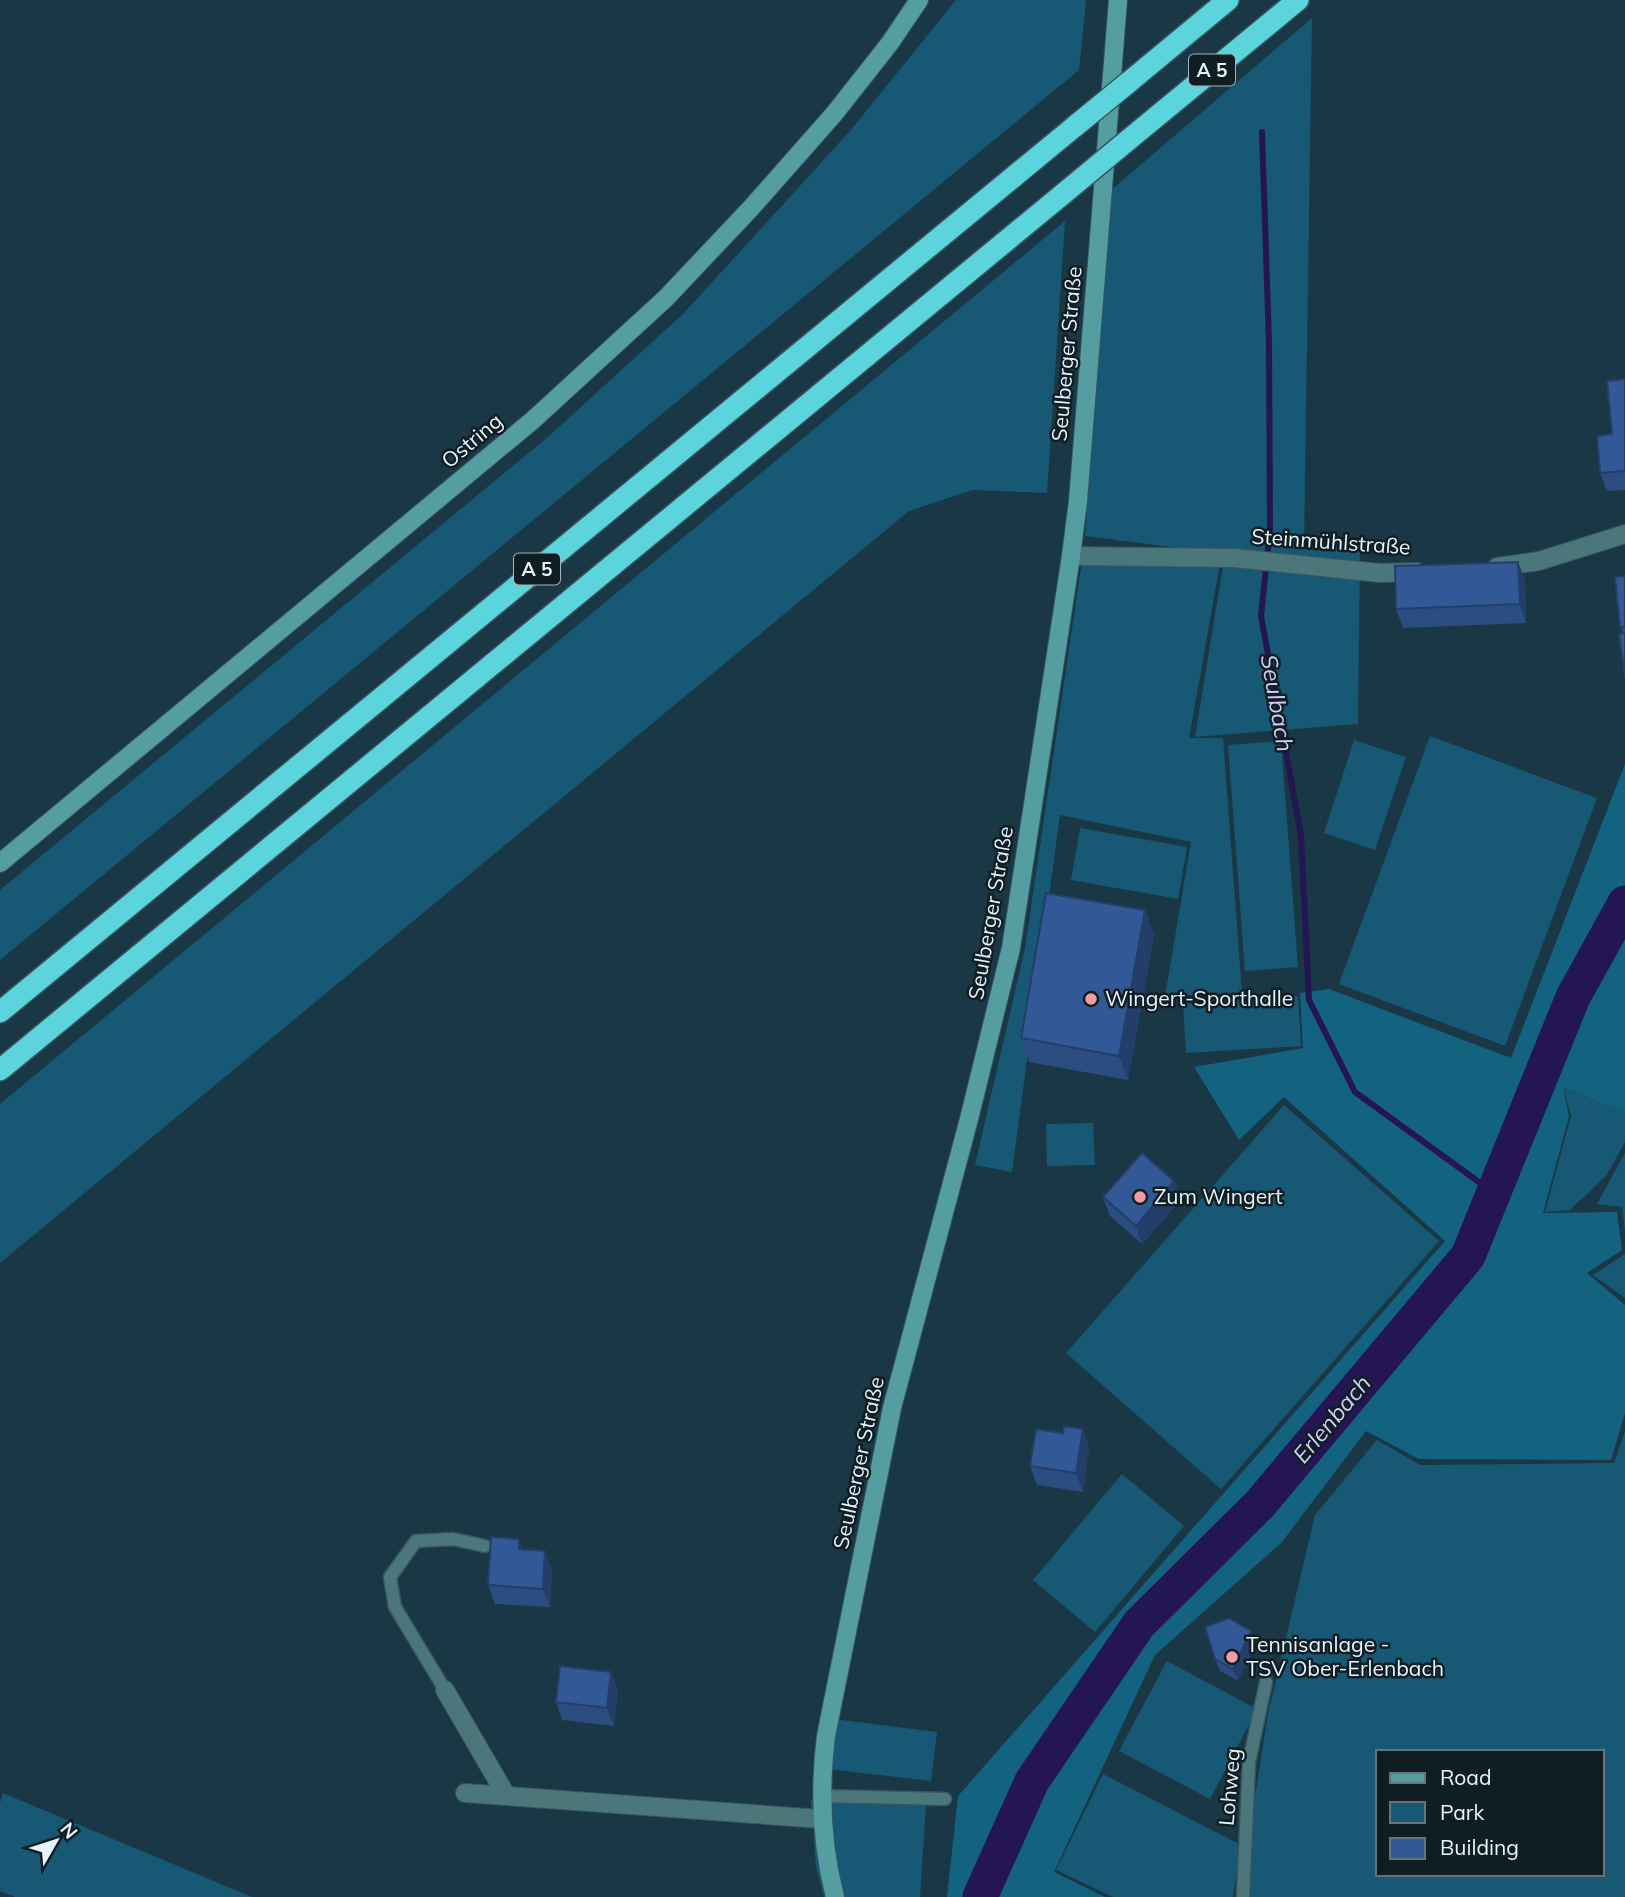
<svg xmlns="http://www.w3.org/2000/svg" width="1625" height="1897" viewBox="0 0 1625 1897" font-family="Mulish,sans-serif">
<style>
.green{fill:#175974;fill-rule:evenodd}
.forest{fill:#136280}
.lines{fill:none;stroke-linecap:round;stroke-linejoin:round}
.stream{stroke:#241553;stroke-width:6}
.river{stroke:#241553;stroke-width:35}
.lane-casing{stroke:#395562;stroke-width:15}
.street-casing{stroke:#395562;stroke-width:20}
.secondary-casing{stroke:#395562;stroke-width:20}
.highway-casing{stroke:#395562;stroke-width:24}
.lane{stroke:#4b777a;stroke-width:12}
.street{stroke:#4b777a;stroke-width:18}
.secondary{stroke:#549da1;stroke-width:18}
.highway{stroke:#5cd4dc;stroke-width:21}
.highway-bridge-casing{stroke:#395562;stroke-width:24;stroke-linecap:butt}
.highway-bridge{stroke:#5cd4dc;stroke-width:21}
.wall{fill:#2b4d80}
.shaded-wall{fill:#233e68}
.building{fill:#325995;stroke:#233e68;stroke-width:2}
.poi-dot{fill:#f49aa3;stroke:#101d23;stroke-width:2.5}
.labels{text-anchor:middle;stroke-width:5;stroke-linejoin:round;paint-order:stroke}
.shield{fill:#101d23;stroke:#a4b4bc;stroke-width:2}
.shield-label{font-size:19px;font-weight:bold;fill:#e4f5fd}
.street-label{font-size:21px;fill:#e4f5fd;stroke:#101d23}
.poi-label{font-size:21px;fill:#e4f5fd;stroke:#101d23;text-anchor:start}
.water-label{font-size:23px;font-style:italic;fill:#d0cef6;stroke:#101d23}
</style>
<rect width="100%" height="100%" fill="#193744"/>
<g class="green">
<polygon points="956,0 1086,0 1079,70 0,960 0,890 549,436 684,313 850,131"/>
<polygon points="1312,18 1304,545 1360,545 1358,724 1195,737 1225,554 1085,536 1110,191"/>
<polygon points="1065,221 1047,493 972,490 909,511 0,1263 0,1104"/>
<polygon points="1221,558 1189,738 1223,738 1242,993 1165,996 1191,842 1060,815 1012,1172 975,1165 1025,948 1082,561"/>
<polygon points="1430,736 1597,798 1505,1046 1339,984"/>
<polygon points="1354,740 1406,757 1375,850 1324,833"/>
<polygon points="1281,741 1298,967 1245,971 1228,745"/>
<polygon points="1080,828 1187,847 1178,899 1071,880"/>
<polygon points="1298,996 1301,1046 1186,1053 1183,1004"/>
<polygon points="1563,1087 1625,1113 1625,1142 1606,1176 1570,1210 1545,1212 1571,1116"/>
<polygon points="1284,1105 1439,1241 1221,1489 1066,1353"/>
<polygon points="1093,1123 1095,1165 1047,1166 1046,1124"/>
<polygon points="1625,1153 1625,1232 1622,1207 1597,1204"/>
<polygon points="1625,1254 1625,1298 1593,1275"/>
<path d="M1625 1431V1897H1239L1268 1714 1315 1515 1377 1440 1420 1465 1614 1463ZM1378 1752H1602V1874H1378Z"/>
<polygon points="1122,1474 1184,1526 1095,1632 1033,1580"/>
<polygon points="1167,1661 1257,1709 1210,1799 1119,1751"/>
<polygon points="834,1719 937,1732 931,1781 828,1769"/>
<polygon points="1103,1774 1241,1845 1233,1897 1113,1897 1056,1870"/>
<polygon points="3,1793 252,1897 15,1897 0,1891 0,1803"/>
<polygon points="811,1800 926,1804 920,1897 824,1897 816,1867"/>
</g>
<polygon class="forest" points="1625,764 1625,1113 1563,1087 1569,1116 1543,1213 1617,1212 1622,1250 1587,1273 1625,1305 1625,1413 1611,1460 1419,1459 1366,1431 1282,1542 1155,1655 1054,1872 1105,1897 947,1897 958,1796 1445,1241 1284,1097 1239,1140 1194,1067 1303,1048 1300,993 1329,989 1511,1058"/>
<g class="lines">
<polyline class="stream" points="1262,132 1269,343 1270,528 1261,616 1301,835 1309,1000 1355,1092 1494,1193"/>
<polyline class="river" points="980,1897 1032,1781 1139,1624 1260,1504 1468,1256 1573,997 1625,903"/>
<g class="lane-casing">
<g id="lane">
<polyline points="445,1690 395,1607 390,1577 416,1541 453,1539 485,1546"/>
<polyline points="821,1796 945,1799"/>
<polyline points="1243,1897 1249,1762 1266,1682"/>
</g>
</g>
<g class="street-casing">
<g id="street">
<polyline points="1071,556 1234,558 1380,573 1417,572"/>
<polyline points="1497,567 1539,561 1625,534"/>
<polyline points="445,1690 506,1795"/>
<polyline points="465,1793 821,1819"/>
</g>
</g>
<g class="secondary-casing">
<g id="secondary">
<polyline points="0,863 533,420 666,298 751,208 834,114 890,43 919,0"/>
<path d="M835 1897C821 1843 819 1792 826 1736L892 1408 969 1119 1011 948 1071 556 1078 501 1118 0"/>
</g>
</g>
<g class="highway-casing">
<g id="highway">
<polyline points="1129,82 1228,0"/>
<polyline points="1127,141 1298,0"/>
<polyline points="0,1012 1074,127"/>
<polyline points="0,1070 1063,194"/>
</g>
</g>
<use href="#lane" class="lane"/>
<use href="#street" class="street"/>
<use href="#secondary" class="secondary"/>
<use href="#highway" class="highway"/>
<g class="highway-bridge-casing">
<g id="highway-bridge">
<polyline points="1074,127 1129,82"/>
<polyline points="1063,194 1127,141"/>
</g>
</g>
<use href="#highway-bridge" class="highway-bridge"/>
</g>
<g class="wall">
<polygon points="1625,379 1625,490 1607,491 1600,473 1612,434"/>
<polygon points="1625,576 1625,678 1623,633 1620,627"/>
<polygon points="1525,580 1526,623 1403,628 1396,609"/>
<polygon points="1145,910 1154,935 1128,1080 1029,1062 1021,1038"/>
<polygon points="1174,1181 1181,1200 1142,1244 1110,1216 1103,1197"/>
<polygon points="1089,1447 1083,1492 1037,1485 1030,1466"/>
<polygon points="523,1549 552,1569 550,1607 495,1604 488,1585"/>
<polygon points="1256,1643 1238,1681 1220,1671 1215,1659"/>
<polygon points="618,1690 614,1726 562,1720 556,1702"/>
</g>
<g class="shaded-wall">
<polygon points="1518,562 1525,580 1526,623 1520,604"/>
<polygon points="1145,910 1154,935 1128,1080 1119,1056"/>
<polygon points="1174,1181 1181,1200 1142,1244 1136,1226"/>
<polygon points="1083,1429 1089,1447 1083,1492 1076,1473"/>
<polygon points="519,1539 526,1557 519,1549"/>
<polygon points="545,1551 552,1569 550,1607 543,1589"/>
<polygon points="1251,1631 1256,1643 1238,1681 1233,1669"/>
<polygon points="611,1672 618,1690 614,1726 607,1708"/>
</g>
<g class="building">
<polygon points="1625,379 1625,471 1600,473 1597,436 1612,434 1607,381"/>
<polygon points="1518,562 1520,604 1396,609 1395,566"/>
<polygon points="1625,576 1625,627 1620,627 1615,577"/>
<polygon points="1625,633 1625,678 1619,634"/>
<polygon points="1046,893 1145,910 1119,1056 1021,1038"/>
<polygon points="1142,1153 1174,1181 1136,1226 1103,1197"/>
<polygon points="1064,1426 1083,1429 1076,1473 1030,1466 1036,1429 1063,1433"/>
<polygon points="491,1537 519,1539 519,1549 545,1551 543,1589 488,1585"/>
<polygon points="1229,1618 1251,1631 1233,1669 1215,1659 1205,1627"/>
<polygon points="560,1666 611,1672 607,1708 556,1702"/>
</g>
<g class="poi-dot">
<circle cx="1091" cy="999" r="7"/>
<circle cx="1140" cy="1197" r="7"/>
<circle cx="1232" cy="1657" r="7"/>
</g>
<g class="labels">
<g class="shield">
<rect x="1189" y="54.5" width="46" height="31" rx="5"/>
<rect x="514" y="553.5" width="46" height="31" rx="5"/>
</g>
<g class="shield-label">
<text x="1212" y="77">A 5</text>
<text x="537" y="576">A 5</text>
</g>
<g class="street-label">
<text transform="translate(1067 354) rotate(-85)" y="7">Seulberger Straße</text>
<text transform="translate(472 441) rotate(-40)" y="7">Ostring</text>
<text transform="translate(1331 542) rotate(4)" y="7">Steinmühlstraße</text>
<text transform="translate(991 913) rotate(-80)" y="7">Seulberger Straße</text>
<text transform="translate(859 1463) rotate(-78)" y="7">Seulberger Straße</text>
<text transform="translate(1230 1787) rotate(-85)" y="7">Lohweg</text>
</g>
<g class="poi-label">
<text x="1105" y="1006">Wingert-Sporthalle</text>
<text x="1154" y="1204">Zum Wingert</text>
<text x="1246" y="1652">Tennisanlage -<tspan x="1246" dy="24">TSV Ober-Erlenbach</tspan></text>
</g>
<g class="water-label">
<text transform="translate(1277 703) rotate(80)" y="8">Seulbach</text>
<text transform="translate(1332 1419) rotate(-50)" y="8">Erlenbach</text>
</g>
</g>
<rect x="1376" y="1750" width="228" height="126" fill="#101d23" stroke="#65737a" stroke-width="2"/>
<rect x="1390" y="1773" width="35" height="10" fill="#549da1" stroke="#65737a" stroke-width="2"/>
<text x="1440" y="1785" font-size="21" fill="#e4f5fd">Road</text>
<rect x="1390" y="1802" width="35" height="21" fill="#175974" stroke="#65737a" stroke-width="2"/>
<text x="1440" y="1820" font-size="21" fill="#e4f5fd">Park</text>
<rect x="1390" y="1838" width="35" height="21" fill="#325995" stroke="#65737a" stroke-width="2"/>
<text x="1440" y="1855" font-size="21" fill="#e4f5fd">Building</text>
<g transform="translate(56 1841) rotate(51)" stroke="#101d23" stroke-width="5" paint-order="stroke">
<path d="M0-5L12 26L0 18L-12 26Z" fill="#e4f5fd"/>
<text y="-10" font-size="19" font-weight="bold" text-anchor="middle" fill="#e4f5fd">N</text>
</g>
</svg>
